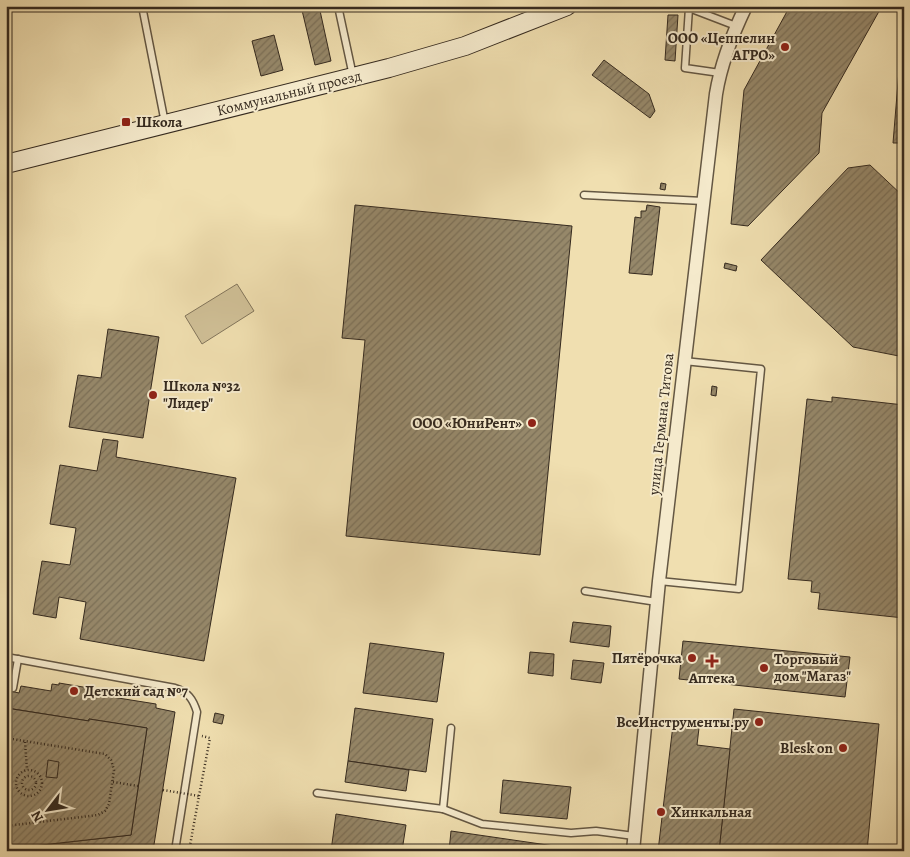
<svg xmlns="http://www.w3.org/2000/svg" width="910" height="857" viewBox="0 0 910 857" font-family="Alegreya,serif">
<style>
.pitch{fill:#d0c097;stroke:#82755b}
.building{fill:url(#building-hatch);stroke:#352a1f}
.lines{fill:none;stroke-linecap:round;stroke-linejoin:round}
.lane-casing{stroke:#645743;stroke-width:9}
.street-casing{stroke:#645743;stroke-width:15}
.secondary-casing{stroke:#352a1f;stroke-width:20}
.path{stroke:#352a1f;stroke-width:2.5;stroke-dasharray:1 2.5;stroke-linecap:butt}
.lane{stroke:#f5eacc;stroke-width:6}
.street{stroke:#f5eacc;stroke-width:12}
.secondary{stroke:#f5eacc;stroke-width:18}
.path-bridge{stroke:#352a1f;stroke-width:2.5;stroke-dasharray:1 2.5;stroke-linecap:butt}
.poi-dot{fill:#8f2418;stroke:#f5eacc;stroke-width:2}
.labels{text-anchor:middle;stroke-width:4;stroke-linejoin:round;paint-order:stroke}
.poi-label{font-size:15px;font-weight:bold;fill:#352a1f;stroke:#f5eacc;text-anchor:end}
.street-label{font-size:15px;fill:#352a1f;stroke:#f5eacc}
</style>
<defs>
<pattern id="building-hatch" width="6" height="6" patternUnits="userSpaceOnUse" patternTransform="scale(1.25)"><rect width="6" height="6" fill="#96886a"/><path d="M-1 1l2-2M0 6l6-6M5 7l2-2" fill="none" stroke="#7b6f57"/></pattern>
</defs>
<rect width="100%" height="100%" fill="#f0dfb0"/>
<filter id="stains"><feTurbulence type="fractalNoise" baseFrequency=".004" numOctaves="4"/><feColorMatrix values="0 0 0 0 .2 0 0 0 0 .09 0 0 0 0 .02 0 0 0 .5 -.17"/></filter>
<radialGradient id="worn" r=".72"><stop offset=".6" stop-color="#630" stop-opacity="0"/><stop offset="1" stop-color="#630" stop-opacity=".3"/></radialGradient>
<polygon class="pitch" points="237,284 254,311 202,344 185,316"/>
<g class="building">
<polygon points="301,6 319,6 331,61 315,65"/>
<polygon points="790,6 882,6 822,113 819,153 748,226 731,224 744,90"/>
<polygon points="668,15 678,15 675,61 665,60"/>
<polygon points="274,35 283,70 261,76 252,41"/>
<polygon points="604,60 649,94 655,111 650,118 592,75"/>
<polygon points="899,70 904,70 904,143 893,143"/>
<polygon points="870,165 904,197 904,357 853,347 761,260 848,168"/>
<polygon points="661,183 666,184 665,190 660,189"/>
<polygon points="355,205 572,226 540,555 346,536 365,340 342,338"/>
<polygon points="647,205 660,207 652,275 629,273 635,217 641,218 641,211 646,211"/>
<polygon points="725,263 737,266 736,271 724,268"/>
<polygon points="108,329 159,337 143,438 69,427 78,375 101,378"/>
<polygon points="712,386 717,387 716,396 711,395"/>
<polygon points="832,397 904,405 904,618 818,609 820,593 811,592 812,581 788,579 807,399 832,402"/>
<polygon points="103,439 118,441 116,457 236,478 204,661 80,639 86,602 59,597 56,618 33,614 42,561 70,565 76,528 50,524 60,465 97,471"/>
<polygon points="573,622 611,626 609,647 570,642"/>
<polygon points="683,641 850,657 845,697 679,679"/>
<polygon points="370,643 444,653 437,702 363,693"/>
<polygon points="530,652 554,654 553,676 528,673"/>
<polygon points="573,660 604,663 601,683 571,679"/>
<polygon points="59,683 89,688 89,690 94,691 93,694 156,704 156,708 175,712 153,851 6,851 6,849 131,835 147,728 89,719 89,721 7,708 10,691 19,693 21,686 51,691 52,684 59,685"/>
<polygon points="6,708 89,721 89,719 147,728 131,835 6,849"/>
<polygon points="355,708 433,719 426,772 348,761"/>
<polygon points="734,709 879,724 867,851 719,851"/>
<polygon points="215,713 224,715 222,724 213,722"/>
<polygon points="673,725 699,728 697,745 730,749 719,851 658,851"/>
<polygon points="48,760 59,762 57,778 46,777"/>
<polygon points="348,761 409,770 406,791 345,782"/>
<polygon points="503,780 571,787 567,819 500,813"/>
<polygon points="336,814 406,825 402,851 331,851"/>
<polygon points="451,831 575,849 575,851 449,851"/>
</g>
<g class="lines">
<g class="lane-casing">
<g id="lane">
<polyline points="142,6 165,123"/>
<polyline points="338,6 353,76"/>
<polyline points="720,73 685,68 689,8 736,26"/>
<polyline points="584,195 703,201"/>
<polyline points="659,581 739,589 761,369 684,361"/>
<polyline points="585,591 657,602"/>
<path d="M6 657 175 688C188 692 193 699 197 712L175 851"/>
<polyline points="13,688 18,659"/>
<polyline points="317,793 443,809 482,824 571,833 596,831 634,836"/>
<polyline points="443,809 451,728"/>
</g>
</g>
<g class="street-casing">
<path id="street" d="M633 851 659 581 716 94C721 63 732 35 746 6"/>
</g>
<g class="secondary-casing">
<polyline id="secondary" points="6,164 389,68 465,46 567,6"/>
</g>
<g class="path">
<polyline points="6,697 6,702"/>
<polyline points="6,738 105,754 111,760 114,770 109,804 105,811 98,815 6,826"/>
<polyline points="25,742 27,770"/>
<circle cx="29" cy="783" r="13"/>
<circle cx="29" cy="783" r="7"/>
<polyline points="113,782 138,786"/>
<polyline points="199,796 210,738 202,736"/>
</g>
<use href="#lane" class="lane"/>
<use href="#street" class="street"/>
<use href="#secondary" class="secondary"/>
<polyline class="path-bridge" points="163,790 199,796 189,851"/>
</g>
<g class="poi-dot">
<circle cx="785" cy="47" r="5"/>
<rect x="121" y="117" width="10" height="10" rx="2.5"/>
<circle cx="153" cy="395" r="5"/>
<circle cx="532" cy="423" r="5"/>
<circle cx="692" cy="658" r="5"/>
<path d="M709.5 653.5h5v5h5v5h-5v5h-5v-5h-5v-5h5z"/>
<circle cx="764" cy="668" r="5"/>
<circle cx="74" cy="691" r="5"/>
<circle cx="759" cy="722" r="5"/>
<circle cx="843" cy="748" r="5"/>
<circle cx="661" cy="812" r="5"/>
</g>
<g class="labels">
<g class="poi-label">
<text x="775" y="43">ООО «Цеппелин<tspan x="775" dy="17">АГРО»</tspan></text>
<text x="136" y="127" text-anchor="start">Школа</text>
<text x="163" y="391" text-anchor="start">Школа №32<tspan x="163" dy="17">"Лидер"</tspan></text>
<text x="522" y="428">ООО «ЮниРент»</text>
<text x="682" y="663">Пятёрочка</text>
<text x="774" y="664" text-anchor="start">Торговый<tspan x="774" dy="17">дом "Магаз"</tspan></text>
<text x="712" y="683" text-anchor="middle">Аптека</text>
<text x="84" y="696" text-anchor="start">Детский сад №7</text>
<text x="749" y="727">ВсеИнструменты.ру</text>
<text x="833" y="753">Blesk on</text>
<text x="671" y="817" text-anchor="start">Хинкальная</text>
</g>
<g class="street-label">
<text transform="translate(289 93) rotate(-14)" y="5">Коммунальный проезд</text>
<text transform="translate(661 424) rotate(-84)" y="5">улица Германа Титова</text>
</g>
</g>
<rect width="910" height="857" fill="none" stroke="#f0dfb0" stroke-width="25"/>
<rect x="8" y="8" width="895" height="842" fill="none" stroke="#352a1f" stroke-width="2.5"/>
<rect x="12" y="12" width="885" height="832" fill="none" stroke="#352a1f"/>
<g transform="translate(48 810) rotate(239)" stroke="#f5eacc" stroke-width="4" paint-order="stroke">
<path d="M0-4L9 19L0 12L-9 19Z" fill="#352a1f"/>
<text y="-8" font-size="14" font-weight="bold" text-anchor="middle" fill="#352a1f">N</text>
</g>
<rect width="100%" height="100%" filter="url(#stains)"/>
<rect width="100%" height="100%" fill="url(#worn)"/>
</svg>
